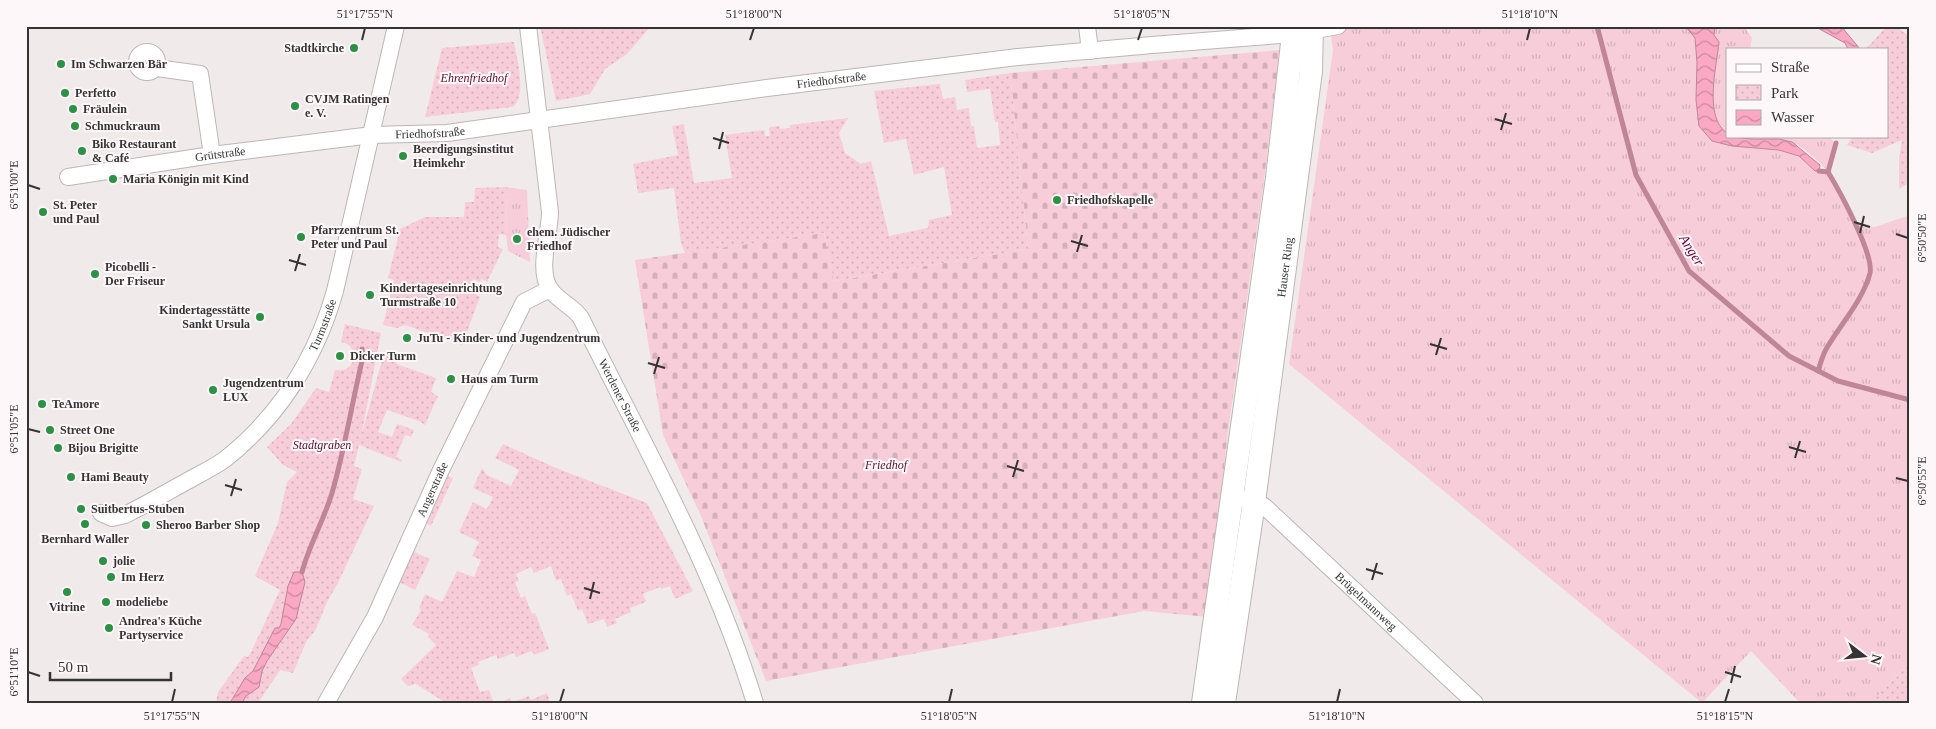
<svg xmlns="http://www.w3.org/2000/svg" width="1936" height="729" viewBox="0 0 1936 729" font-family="'Times New Roman',serif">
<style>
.grass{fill:url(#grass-tufts)}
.cemetery{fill:url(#cemetery-stones)}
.park{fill:url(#park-dots)}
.water{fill:url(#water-waves);stroke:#bf8598}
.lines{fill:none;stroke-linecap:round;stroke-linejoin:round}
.stream{stroke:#bf8598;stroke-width:5}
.street-casing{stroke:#bcb6b7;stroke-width:18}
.secondary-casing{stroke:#bcb6b7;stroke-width:24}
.street{stroke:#fff;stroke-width:16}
.secondary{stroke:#fff;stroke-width:22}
.ticks{fill:none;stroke:#353333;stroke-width:2}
.poi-dot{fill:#2c9045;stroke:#fdf7f9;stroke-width:2}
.labels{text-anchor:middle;stroke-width:4;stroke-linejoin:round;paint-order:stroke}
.poi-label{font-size:12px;font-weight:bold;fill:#353333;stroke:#fdf7f9;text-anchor:start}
.park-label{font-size:12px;font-style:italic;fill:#560f2f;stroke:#fdf7f9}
.street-label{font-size:12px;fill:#353333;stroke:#fdf7f9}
.water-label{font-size:14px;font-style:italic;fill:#640235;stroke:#fdf7f9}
.neatline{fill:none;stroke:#353333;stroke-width:2}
.ticks-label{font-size:12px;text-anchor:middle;fill:#353333}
</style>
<defs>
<pattern id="grass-tufts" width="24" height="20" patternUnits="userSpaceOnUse" patternTransform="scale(1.25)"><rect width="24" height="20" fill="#f8cdda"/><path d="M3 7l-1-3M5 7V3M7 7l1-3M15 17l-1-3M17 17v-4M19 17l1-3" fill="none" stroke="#d5b0bc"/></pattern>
<pattern id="cemetery-stones" width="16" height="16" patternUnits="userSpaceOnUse" patternTransform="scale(1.25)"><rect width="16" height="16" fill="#f8cdda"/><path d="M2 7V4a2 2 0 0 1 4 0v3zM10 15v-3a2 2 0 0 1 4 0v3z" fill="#d5b0bc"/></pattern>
<pattern id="park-dots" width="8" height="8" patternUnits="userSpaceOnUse" patternTransform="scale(1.25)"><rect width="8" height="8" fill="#f8cdda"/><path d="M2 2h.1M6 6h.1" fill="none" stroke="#d5b0bc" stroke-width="1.8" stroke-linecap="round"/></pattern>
<pattern id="water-waves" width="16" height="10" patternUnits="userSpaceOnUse" patternTransform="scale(1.25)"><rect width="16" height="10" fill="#faa8c4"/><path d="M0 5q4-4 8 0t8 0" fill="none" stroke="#cb89a0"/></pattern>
</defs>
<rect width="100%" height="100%" fill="#f0eaeb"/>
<g class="grass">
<path d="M1338 26H1685L1695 38 1697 62 1696 100 1732 146 1779 150 1799 156 1815 171H1827C1816 157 1795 139 1776 139 1762 139 1746 141 1732 136H1817L1830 138 1836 143 1828 172 1856 225 1875 227 1910 215V662L1871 703H1800L1751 651 1702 703 1289 364 1333 50 1330 28Z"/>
<path d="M1715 26H1746L1745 28 1752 38 1750 49H1727V133C1703 118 1717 65 1719 42L1714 35Z"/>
<polygon points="507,187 527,190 530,262 508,251 506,235"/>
</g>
<polygon class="cemetery" points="1280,50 1264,180 1228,431 1208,617 1144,611 766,681 701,516 663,435 635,260 824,233 834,281 1028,249 1010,73"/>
<g class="park">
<polygon points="540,26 651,26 627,54 605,69 590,94 556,101"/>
<polygon points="1887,26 1896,26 1910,37 1910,182 1899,189 1899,158 1902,140 1872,153 1847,145 1853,136 1887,136 1887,49 1866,49"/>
<path d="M514 42C517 59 527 95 513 107L425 117 442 48Z"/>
<polygon points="1010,73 1028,249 834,281 824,233 685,253 681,243 674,188 638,193 633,164 678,155 672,126 684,124 694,183 732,178 725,135 764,130 765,136 770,136 769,127 780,126 780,129 790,128 790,125 848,118 839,133 845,153 861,164 871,161 889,236 928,228 929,220 952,215 944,167 914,175 906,139 884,143 874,91 940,84 943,99 955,97 957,110 969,108 971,126 974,126 977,148 1000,145 998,122 995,122 990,89 967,92 965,80"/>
<polygon points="507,187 506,235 499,234 498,247 503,249 487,282 482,279 480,282 473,279 468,289 480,297 462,345 405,325 397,328 383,325 394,280 388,278 400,229 425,217 464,217 465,202 474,202 475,188"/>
<path d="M345 324 381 333 361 437 384 353 399 365 436 378 431 392 438 396 425 425 419 421 387 410 378 432 392 437 397 424 414 430 411 437 405 435 396 457 402 460 401 462 359 445 354 466 362 469 353 499 374 506 338 583 327 602 315 631 307 640 293 673 280 670 258 703H216L218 692 244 656 248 657 252 650 280 590 255 576 278 523 287 482 297 472 283 465 267 447 291 424 316 388 329 392 335 370C356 374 362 346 341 342Z"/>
<polygon points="503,444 556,468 647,503 693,591 675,599 670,586 661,589 660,587 643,594 646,602 630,608 631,612 615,619 617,623 607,627 604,619 588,624 582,609 578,611 571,594 567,596 561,579 556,581 551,566 534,573 531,567 516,574 519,581 515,582 521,598 525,596 532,614 535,613 549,649 534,655 532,651 516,657 514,653 498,659 496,655 478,662 479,665 471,668 480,692 489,690 494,703 446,703 416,684 408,686 401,679 436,645 428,637 429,634 412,625 421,610 419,608 425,594 442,602 457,571 474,577 481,560 472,556 479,542 459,532 473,502 487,509 493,497 473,488 482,468 487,475 511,486 519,470 495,458"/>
<polygon points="448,476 453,478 431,526 426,523"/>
<polygon points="412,551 430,559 415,590 399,582"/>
<polygon points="1910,662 1910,703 1871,703"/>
<polygon points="547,693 550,703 499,703 510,698 512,702 529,696 531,700"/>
</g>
<g class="water">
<path d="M1685 26H1715L1714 35 1719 42C1717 65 1703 117 1727 133V136L1751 139H1779L1792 142 1820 165 1819 171H1815L1799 156 1779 150 1732 146 1712 141 1699 126 1696 100 1697 62 1695 38Z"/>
<polygon points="1814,26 1841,26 1860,49 1848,49 1845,43"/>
<polygon points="294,572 302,572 305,582 296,619 267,661 262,671 259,687 246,696 242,703 230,703 245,678 253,671 275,628 279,628 281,624 288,586"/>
</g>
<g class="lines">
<g class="stream">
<polyline points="1597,26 1636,175 1689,271 1789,356 1838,381 1910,400"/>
<polyline points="1819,171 1828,172"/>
<path d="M1818 371C1821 362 1823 353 1828 346 1841 324 1864 298 1870 273 1874 254 1839 190 1828 172L1836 143"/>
<path d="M302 572C309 545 324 520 332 493 345 448 352 402 363 357L362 349"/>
</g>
<g class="street-casing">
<g id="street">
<path id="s1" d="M528 26 550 212C550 234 537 270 550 289 558 301 573 306 581 318 643 444 714 567 755 703"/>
<polyline points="1087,26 1090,51"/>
<circle cx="147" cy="62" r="10"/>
<polyline points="157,68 200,74 212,155"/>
<path id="s2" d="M68 177 212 155 372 135 447 133 767 88 1018 57 1152 45 1293 34 1338 26"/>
<path id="s3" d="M1246 499 1264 506 1475 703"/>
<path id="s4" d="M101 513 112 518 125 515C147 504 169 491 191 479 202 473 214 467 224 460 279 417 316 358 335 291L396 26"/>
<path id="s5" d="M326 703 375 617 441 470 524 302 550 289"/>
</g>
</g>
<g class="secondary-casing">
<g id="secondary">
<polyline points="1203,703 1277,178 1293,34 1293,26"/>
<path id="s6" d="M1224 703 1254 502 1311 71 1312 26"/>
</g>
</g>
<use href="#street" class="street"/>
<use href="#secondary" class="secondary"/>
</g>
<path class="ticks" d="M362 40 365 28M750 40 754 28M1138 40 1142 28M1527 40 1530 28M1495 119 1512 124M1501 130 1506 113M713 138 729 143M719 149 723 132M28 185 40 189M1854 222 1870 227M1860 233 1864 216M1896 234 1908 238M1071 241 1088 246M1077 252 1082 235M289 260 306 265M295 271 300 254M1430 344 1447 349M1436 355 1441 338M648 363 665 368M654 374 659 357M28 429 40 432M1789 447 1806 452M1795 458 1800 441M1007 466 1024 471M1013 477 1018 460M1896 478 1908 481M225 485 242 490M231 496 236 479M1366 569 1383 574M1372 580 1377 563M584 588 600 593M590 599 594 582M28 672 40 676M1725 672 1741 677M1731 683 1735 666M172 702 175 689M560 702 564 689M949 702 952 689M1337 702 1340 689M1725 702 1729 689"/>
<g class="poi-dot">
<circle cx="354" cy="48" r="5"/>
<circle cx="61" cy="64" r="5"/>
<circle cx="65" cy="93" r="5"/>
<circle cx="295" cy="106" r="5"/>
<circle cx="73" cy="109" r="5"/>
<circle cx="75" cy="126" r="5"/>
<circle cx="82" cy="151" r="5"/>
<circle cx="403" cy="156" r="5"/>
<circle cx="113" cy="179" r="5"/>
<circle cx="1057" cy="200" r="5"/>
<circle cx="43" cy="212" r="5"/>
<circle cx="301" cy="237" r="5"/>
<circle cx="517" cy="239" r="5"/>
<circle cx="95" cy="274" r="5"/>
<circle cx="370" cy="295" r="5"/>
<circle cx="260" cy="317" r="5"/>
<circle cx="407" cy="338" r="5"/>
<circle cx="340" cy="356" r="5"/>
<circle cx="451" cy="379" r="5"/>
<circle cx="213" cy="390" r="5"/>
<circle cx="42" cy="404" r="5"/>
<circle cx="50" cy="430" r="5"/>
<circle cx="58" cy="448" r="5"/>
<circle cx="71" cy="477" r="5"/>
<circle cx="81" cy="509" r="5"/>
<circle cx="85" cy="524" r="5"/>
<circle cx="146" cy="525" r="5"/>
<circle cx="103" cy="561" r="5"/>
<circle cx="111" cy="577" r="5"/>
<circle cx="67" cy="592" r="5"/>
<circle cx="106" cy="602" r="5"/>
<circle cx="109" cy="628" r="5"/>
</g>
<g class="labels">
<g class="poi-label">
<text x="344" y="52" text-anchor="end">Stadtkirche</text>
<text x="71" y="68">Im Schwarzen Bär</text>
<text x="75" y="97">Perfetto</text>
<text x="305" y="103">CVJM Ratingen<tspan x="305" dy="14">e. V.</tspan></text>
<text x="83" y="113">Fräulein</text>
<text x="85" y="130">Schmuckraum</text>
<text x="92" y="148">Biko Restaurant<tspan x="92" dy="14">&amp; Café</tspan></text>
<text x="413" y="153">Beerdigungsinstitut<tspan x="413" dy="14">Heimkehr</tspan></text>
<text x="123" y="183">Maria Königin mit Kind</text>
<text x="1067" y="204">Friedhofskapelle</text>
<text x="53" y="209">St. Peter<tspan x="53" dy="14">und Paul</tspan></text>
<text x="311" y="234">Pfarrzentrum St.<tspan x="311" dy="14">Peter und Paul</tspan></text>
<text x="527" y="236">ehem. Jüdischer<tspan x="527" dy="14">Friedhof</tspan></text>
<text x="105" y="271">Picobelli -<tspan x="105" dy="14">Der Friseur</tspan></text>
<text x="380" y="292">Kindertageseinrichtung<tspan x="380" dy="14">Turmstraße 10</tspan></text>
<text x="250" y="314" text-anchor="end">Kindertagesstätte<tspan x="250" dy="14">Sankt Ursula</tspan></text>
<text x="417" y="342">JuTu - Kinder- und Jugendzentrum</text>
<text x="350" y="360">Dicker Turm</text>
<text x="461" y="383">Haus am Turm</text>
<text x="223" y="387">Jugendzentrum<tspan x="223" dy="14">LUX</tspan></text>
<text x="52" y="408">TeAmore</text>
<text x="60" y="434">Street One</text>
<text x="68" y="452">Bijou Brigitte</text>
<text x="81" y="481">Hami Beauty</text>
<text x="91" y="513">Suitbertus-Stuben</text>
<text x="156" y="529">Sheroo Barber Shop</text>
<text x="85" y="543" text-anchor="middle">Bernhard Waller</text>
<text x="113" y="565">jolie</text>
<text x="121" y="581">Im Herz</text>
<text x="116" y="606">modeliebe</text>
<text x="67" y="611" text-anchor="middle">Vitrine</text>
<text x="119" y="625">Andrea's Küche<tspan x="119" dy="14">Partyservice</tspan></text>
</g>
<g class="park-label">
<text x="474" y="82">Ehrenfriedhof</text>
<text x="322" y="449">Stadtgraben</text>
<text x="886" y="469">Friedhof</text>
</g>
<g class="street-label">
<text dy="4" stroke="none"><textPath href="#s2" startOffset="770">Friedhofstraße</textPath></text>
<text dy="4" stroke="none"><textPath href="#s2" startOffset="365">Friedhofstraße</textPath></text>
<text dy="4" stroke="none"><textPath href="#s2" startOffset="154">Grütstraße</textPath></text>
<text dy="4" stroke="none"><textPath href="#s6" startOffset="440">Hauser Ring</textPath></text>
<text dy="4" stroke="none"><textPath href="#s4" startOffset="308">Turmstraße</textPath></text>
<text dy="4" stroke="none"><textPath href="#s1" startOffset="395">Werdener Straße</textPath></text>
<text dy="4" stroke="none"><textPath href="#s5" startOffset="239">Angerstraße</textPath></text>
<text dy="4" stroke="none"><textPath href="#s3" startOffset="159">Brügelmannweg</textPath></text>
</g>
<g class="water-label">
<text transform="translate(1692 250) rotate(58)" y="5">Anger</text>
</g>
</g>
<rect width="1936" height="729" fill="none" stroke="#fdf7f9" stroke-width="55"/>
<rect x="1726" y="48" width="162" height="90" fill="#fdf7f9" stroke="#ada9aa"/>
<rect x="1736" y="64" width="25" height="8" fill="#ffffff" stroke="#ada9aa"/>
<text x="1771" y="72" font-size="15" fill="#353333">Straße</text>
<rect x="1736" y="85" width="25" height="15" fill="url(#park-dots)" stroke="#ada9aa"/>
<text x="1771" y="98" font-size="15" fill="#353333">Park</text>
<rect x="1736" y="110" width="25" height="15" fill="url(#water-waves)" stroke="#ada9aa"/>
<text x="1771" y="122" font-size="15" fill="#353333">Wasser</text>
<g transform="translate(1864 656) rotate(106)" stroke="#fdf7f9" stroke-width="4" paint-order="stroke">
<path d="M0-4L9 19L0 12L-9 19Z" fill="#353333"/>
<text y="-8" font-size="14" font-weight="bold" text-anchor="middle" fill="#353333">N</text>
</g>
<path d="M50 672v8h121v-8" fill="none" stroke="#353333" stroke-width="2.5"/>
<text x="58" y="672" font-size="15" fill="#353333" stroke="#fdf7f9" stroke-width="4" paint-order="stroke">50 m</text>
<rect x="28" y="28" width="1880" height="674" class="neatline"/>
<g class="ticks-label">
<text x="365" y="18">51°17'55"N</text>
<text x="754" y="18">51°18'00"N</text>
<text x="1142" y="18">51°18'05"N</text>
<text x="1530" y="18">51°18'10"N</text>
<text transform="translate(14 185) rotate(-90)" y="4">6°51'00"E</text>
<text transform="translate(1922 238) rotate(-90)" y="4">6°50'50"E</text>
<text transform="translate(14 429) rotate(-90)" y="4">6°51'05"E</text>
<text transform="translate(1922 481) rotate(-90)" y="4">6°50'55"E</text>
<text transform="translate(14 672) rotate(-90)" y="4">6°51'10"E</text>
<text x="172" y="720">51°17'55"N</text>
<text x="560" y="720">51°18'00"N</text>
<text x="949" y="720">51°18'05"N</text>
<text x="1337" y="720">51°18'10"N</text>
<text x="1725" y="720">51°18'15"N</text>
</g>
</svg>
